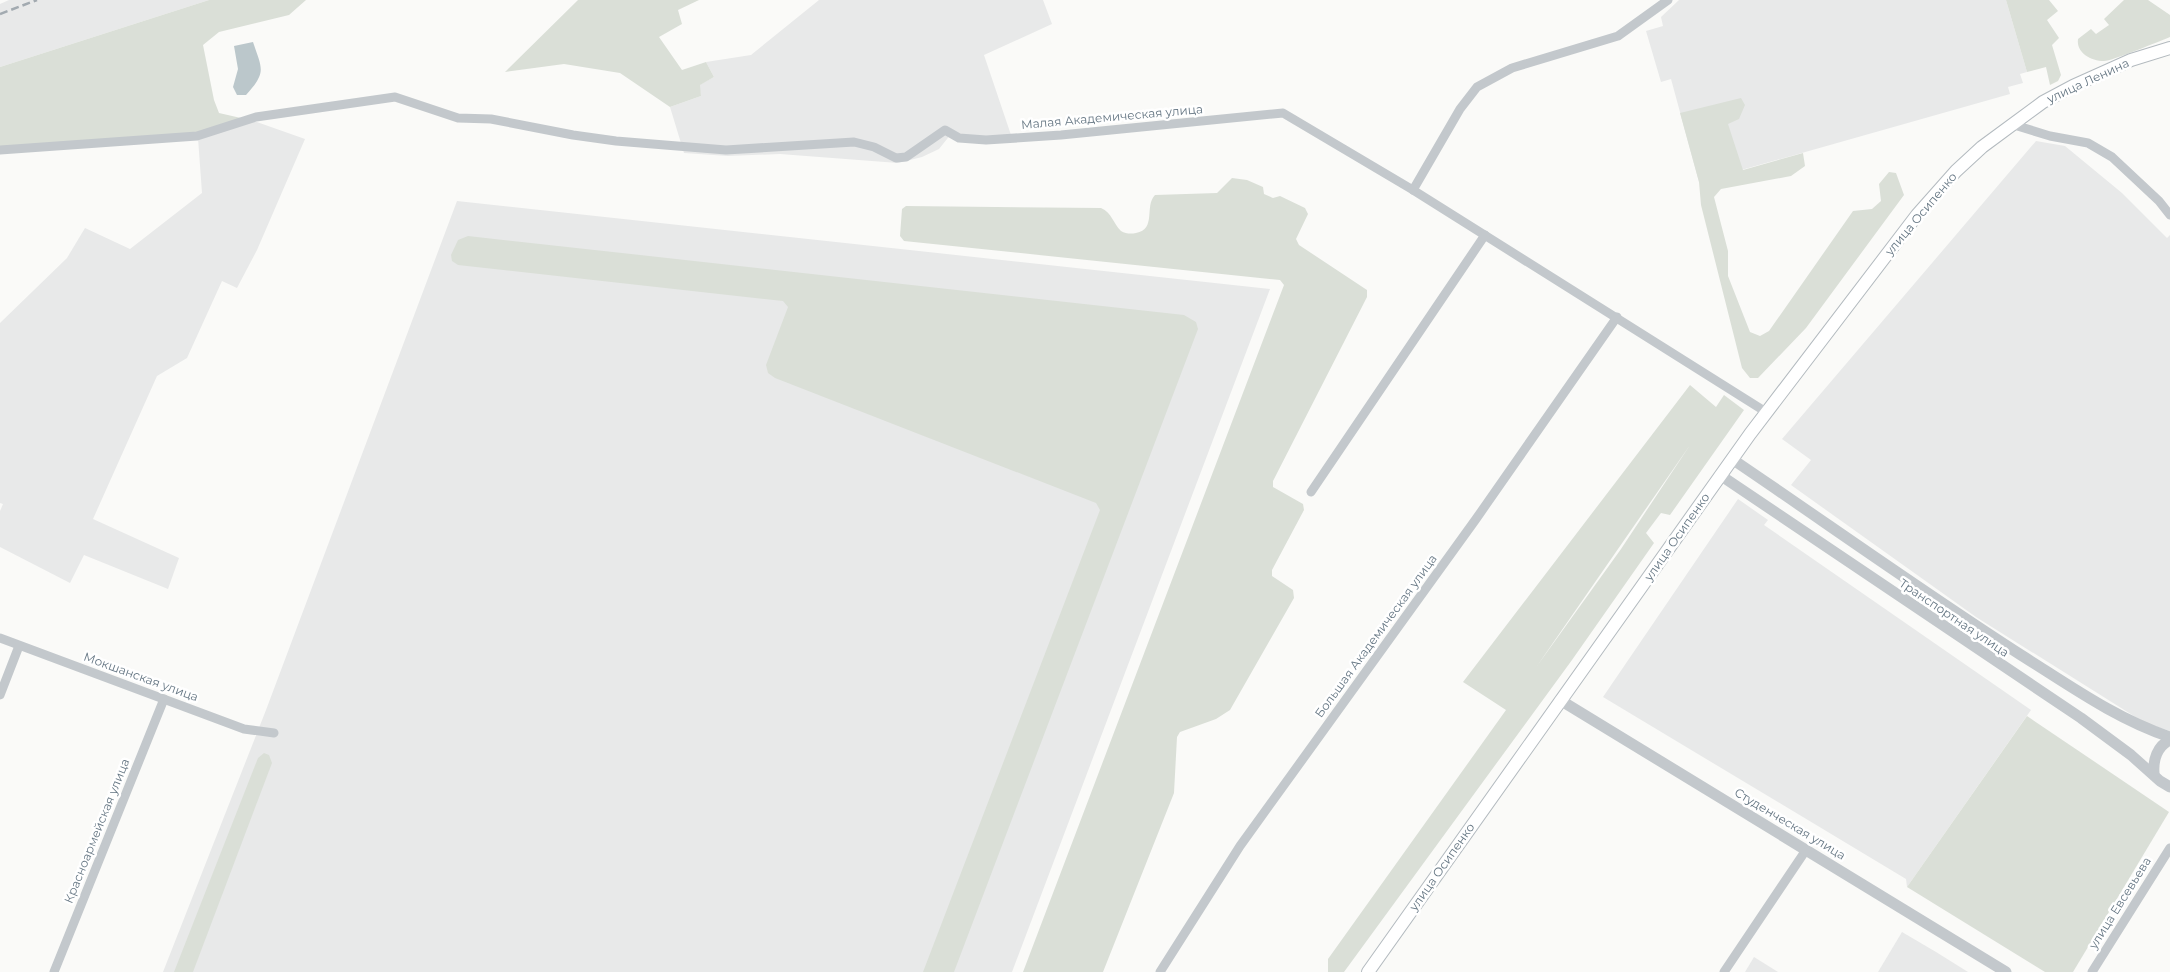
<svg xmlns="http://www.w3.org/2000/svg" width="2170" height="972" viewBox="0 0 2170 972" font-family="Montserrat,sans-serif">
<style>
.built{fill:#e8e9e9}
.green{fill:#dadfd7;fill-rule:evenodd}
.water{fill:#bbc7cb}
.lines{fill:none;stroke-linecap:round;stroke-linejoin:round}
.secondary-casing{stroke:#b3babf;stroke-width:14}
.minor{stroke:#c3c8cc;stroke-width:9}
.tertiary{stroke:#c3c8cc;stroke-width:11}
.secondary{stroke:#fff;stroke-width:12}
.rail{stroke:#a2aab0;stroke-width:2.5;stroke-dasharray:8 4;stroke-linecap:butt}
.labels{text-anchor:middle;stroke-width:5;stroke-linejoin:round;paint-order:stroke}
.street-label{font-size:12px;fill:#657683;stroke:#fff}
</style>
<rect width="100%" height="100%" fill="#fafaf8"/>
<g class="built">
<polygon points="9,0 209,0 0,67 0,4"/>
<polygon points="819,0 1043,0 1052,24 984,55 1012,138 951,134 939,149 922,157 898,163 780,154 728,156 684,153 670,107 701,96 699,85 714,77 706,62 751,55"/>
<polygon points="1679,0 2006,0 2027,72 2020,74 2023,83 2008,87 2010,94 1699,182 1671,79 1661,82 1646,31 1663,26 1661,17"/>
<polygon points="254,121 305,139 257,250 237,288 222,281 187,358 157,376 93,519 179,558 168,589 84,555 70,583 0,547 0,511 3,504 0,503 0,323 67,258 85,228 130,249 202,193 198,138"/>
<polygon points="2036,141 2065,146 2122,193 2167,238 2170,235 2170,731 2145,723 1976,617 1791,485 1811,460 1782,439"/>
<polygon points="457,201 1270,289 1012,972 163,972 266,710"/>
<polygon points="1738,499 1768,520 1764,525 2031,710 1907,887 1906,879 1603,697"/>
<polygon points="1902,932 1936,952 1968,972 1878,972"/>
<polygon points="1754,957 1778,972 1745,972"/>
</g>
<g class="green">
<polygon points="209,0 306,0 289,15 219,32 203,45 214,100 219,113 254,121 198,138 0,152 0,67"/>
<polygon points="578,0 699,0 678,10 682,24 659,37 682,70 706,62 714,77 700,85 701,96 670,107 620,73 564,64 505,72"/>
<polygon points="2006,0 2049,0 2058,11 2047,20 2059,38 2052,45 2061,75 2058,81 2050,85 2046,67 2027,72"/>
<path d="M2124 0H2148L2170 15V37C2160 41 2112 61 2104 61 2091 61 2076 53 2078 39L2091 29 2096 34 2109 25 2104 19Z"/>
<polygon points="1741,98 1745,105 1739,119 1728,124 1743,170 1803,153 1805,166 1791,176 1721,189 1714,197 1728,251 1728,276 1750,332 1760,336 1769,331 1853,211 1872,209 1881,201 1879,184 1889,172 1896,173 1904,195 1806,328 1758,378 1750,378 1742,368 1701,205 1699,182 1680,113"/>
<path d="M1232 178 1247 180 1263 187 1264 194 1273 198 1280 196 1305 208 1308 214 1296 239 1299 245 1367 290V297L1273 481V487L1303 504 1304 510 1272 570V576L1293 590 1294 598 1230 710 1216 719 1180 732 1177 737 1174 793 1103 972H1023L1284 285 1280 280 904 241 900 236 902 209 906 206 1101 208C1112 213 1113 223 1121 231 1126 234 1131 234 1136 233 1157 229 1144 206 1155 195L1217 193Z"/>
<polygon points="468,236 1184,315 1196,322 1198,329 954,972 923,972 1100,510 1096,503 775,378 768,373 766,365 788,307 783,301 458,265 452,261 451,255 458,240"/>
<path d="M1690 385 1716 407 1724 395 1744 410 1670 515 1661 513 1646 533 1654 543 1572 660 1344 972H1328V959L1506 710 1463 682ZM1690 445 1621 549 1537 666Z"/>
<polygon points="2027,716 2169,812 2073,972 2045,972 1907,887"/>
<polygon points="264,753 269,755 272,763 193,972 174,972 258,758"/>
</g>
<path class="water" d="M253 42C262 69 267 72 246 95H237L233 87 238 69 234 46Z"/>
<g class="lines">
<g class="secondary-casing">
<polyline id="secondary" points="1368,972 1750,434 1917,215 1956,171 1982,147 2043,102 2073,86 2131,60 2170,48"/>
</g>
<g class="minor">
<polyline points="2011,124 2050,136 2088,143 2112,157 2159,201 2170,215"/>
<polyline points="0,150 197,136 256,117 395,97 458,118 491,119 573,135 616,141 726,150 854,142 874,147 896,158 906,157 945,130 959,138 986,140 1061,135 1283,113 1413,190 1766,412"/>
<polyline points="1413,190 1460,109 1477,87 1512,68 1618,36 1668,0"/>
<polyline points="1311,492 1485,235"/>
<polyline points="0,638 244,729 274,733"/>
<polyline points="0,695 19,646"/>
<polyline points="54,972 164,699"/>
<polyline points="1160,972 1240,846 1476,519 1617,317"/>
<polyline points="1724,972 1806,850"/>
<polyline points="2092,972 2170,848"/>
</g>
<g class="tertiary">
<path d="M1732 459C1828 524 1923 592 2021 655 2069 685 2116 719 2170 737"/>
<polyline points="1720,475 2081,718 2131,755 2160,781 2170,787"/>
<polyline points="1560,700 2006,972"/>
<path d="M2154 773C2153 760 2157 746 2170 740"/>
</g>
<use href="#secondary" class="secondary"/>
<polyline class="rail" points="0,14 37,0"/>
</g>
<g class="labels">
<g class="street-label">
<text transform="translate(2088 81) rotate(-25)" y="4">улица Ленина</text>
<text transform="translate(1112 117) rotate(-5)" y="4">Малая Академическая улица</text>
<text transform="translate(1921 214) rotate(-50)" y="4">улица Осипенко</text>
<text transform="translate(1677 537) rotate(-55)" y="4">улица Осипенко</text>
<text transform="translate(1954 618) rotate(34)" y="4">Транспортная улица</text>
<text transform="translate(1376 636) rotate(-54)" y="4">Большая Академическая улица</text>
<text transform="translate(141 677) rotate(20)" y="4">Мокшанская улица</text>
<text transform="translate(1790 824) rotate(31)" y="4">Студенческая улица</text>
<text transform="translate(97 831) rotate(-68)" y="4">Красноармейская улица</text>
<text transform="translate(1442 867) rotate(-55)" y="4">улица Осипенко</text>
<text transform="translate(2120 903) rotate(-58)" y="4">улица Евсевьева</text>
</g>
</g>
</svg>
